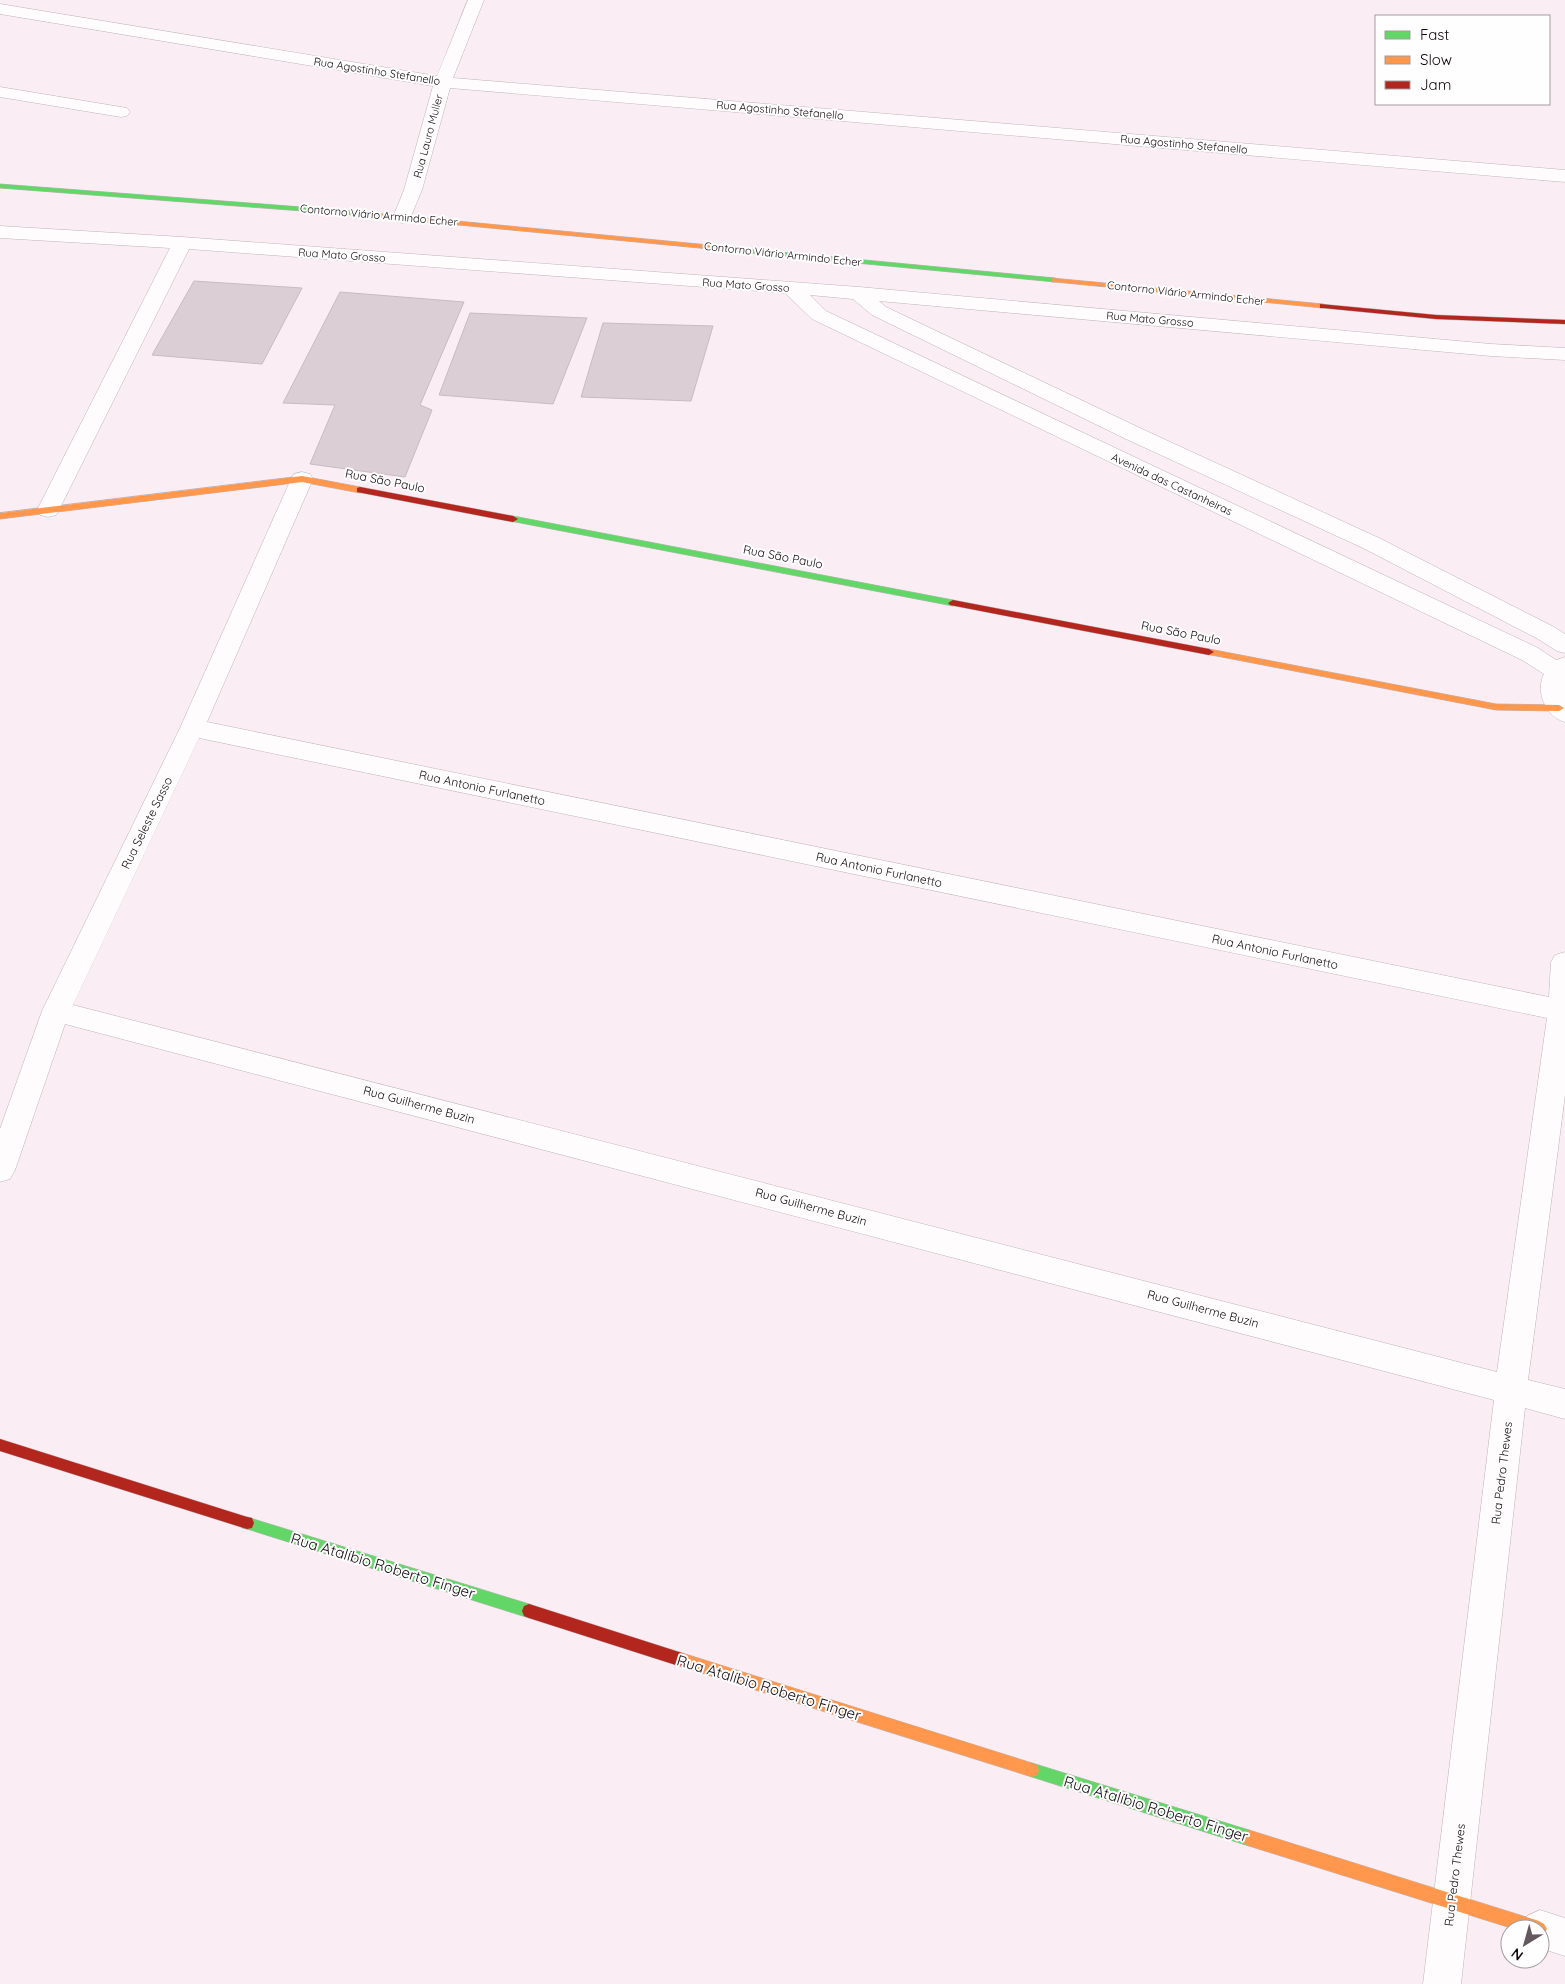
<svg xmlns="http://www.w3.org/2000/svg" width="1565" height="1984" viewBox="0 0 1565 1984" font-family="Quicksand,sans-serif">
<style>
.building{fill:#dbcfd5;stroke:#c7bcc2}
.lines{fill:none;stroke-linecap:round;stroke-linejoin:round}
.street-casing{stroke:#beb3b9;stroke-width:1}
.fast-casing{stroke:#beb3b9;stroke-width:1}
.slow-casing{stroke:#beb3b9;stroke-width:1}
.jam-casing{stroke:#beb3b9;stroke-width:1}
.street{fill:#fefcfd;fill-rule:evenodd}
.fast{fill:#63d668;fill-rule:evenodd}
.slow{fill:#ff974d;fill-rule:evenodd}
.jam{fill:#b3261e;fill-rule:evenodd}
.labels{text-anchor:middle;stroke-width:4;stroke-linejoin:round;paint-order:stroke}
.far-street-label{font-size:11px;fill:#12080e;stroke:#fefefe}
.street-label{font-size:12px;fill:#12080e;stroke:#fefefe}
.near-street-label{font-size:15px;fill:#12080e;stroke:#fefefe}
</style>
<rect width="100%" height="100%" fill="#faeef4"/>
<g class="building">
<polygon points="194,281 302,288 262,364 152,355"/>
<polygon points="340,292 464,302 420,405 432,410 405,477 310,464 335,405 283,403"/>
<polygon points="470,313 587,318 553,404 439,395"/>
<polygon points="603,323 713,326 691,401 581,397"/>
</g>
<g class="lines">
<g class="street-casing">
<g id="street">
<polygon points="468,0 484,0 453,78 1565,170 1565,182 450,88 422,190 409,221 402,223 395,221 393,217 404,190 433,86 0,14 0,4 437,76"/>
<polygon points="0,87 121,107 127,108 130,112 127,116 121,117 0,97"/>
<path d="M0 226 182 237 859 287 1491 344 1565 348V360L1491 356 879 301 886 307 1142 429 1379 538 1554 627 1565 634V653L1557 651 1538 639 1363 548 1126 439 872 315 853 299 810 295 826 311 1538 648 1556 660 1565 657V722C1546 717 1535 692 1544 674L1522 660 812 319 785 293 189 249 59 510 56 515 48 517 40 515 37 510 170 248 0 238Z"/>
<path d="M302 472 310 474 313 479 207 722 1549 997 1551 962 1555 955 1565 952V1095L1528 1380 1565 1389V1419L1525 1408 1461 1984H1423L1494 1400 65 1024 15 1170 10 1179 0 1182V1129L42 1011 180 728 291 479 294 474ZM199 738 1547 1018 1497 1372 73 1005Z"/>
<polygon points="1540,1910 1565,1918 1565,1956 1540,1948 1540,1929 1521,1929 1527,1916"/>
</g>
</g>
<g class="fast-casing">
<g id="fast">
<polygon points="0,184 354,211 358,213 354,215 0,188"/>
<polygon points="717,246 1055,278 1059,280 1055,282 720,250 716,248"/>
<polygon points="513,516 953,600 958,603 953,606 510,521 508,519"/>
<polygon points="247,1517 529,1604 534,1606 536,1611 534,1616 529,1618 247,1529 242,1528 240,1523 242,1518"/>
<polygon points="1032,1763 1249,1830 1254,1833 1257,1838 1254,1843 1249,1846 1032,1777 1027,1775 1025,1770 1027,1765"/>
</g>
</g>
<g class="slow-casing">
<g id="slow">
<polygon points="351,211 720,246 724,248 720,250 354,215 350,213"/>
<polygon points="1052,278 1323,304 1327,306 1323,308 1055,282 1052,282"/>
<polygon points="302,476 360,487 364,490 360,493 302,482 0,519 0,513"/>
<polygon points="1209,649 1496,704 1559,705 1564,708 1559,711 1496,710 1206,654 1204,652 1206,650"/>
<polygon points="679,1652 1032,1763 1037,1765 1039,1770 1037,1775 1032,1777 679,1666 674,1664 672,1659 674,1654"/>
<polygon points="1249,1830 1539,1921 1544,1924 1547,1929 1544,1934 1540,1936 1540,1929 1514,1929 1249,1846 1244,1843 1241,1838 1244,1833"/>
</g>
</g>
<g class="jam-casing">
<g id="jam">
<polygon points="1320,304 1436,315 1565,320 1565,324 1436,319 1323,308 1320,308"/>
<polygon points="360,487 513,516 518,519 513,522 357,492 357,488"/>
<polygon points="953,600 1209,649 1214,652 1209,655 950,605 948,603"/>
<polygon points="0,1439 247,1517 252,1518 254,1523 252,1528 247,1529 0,1451"/>
<polygon points="529,1604 679,1652 684,1654 686,1659 684,1664 679,1666 529,1618 524,1616 522,1611 524,1606"/>
</g>
</g>
<use href="#street" class="street"/>
<use href="#fast" class="fast"/>
<use href="#slow" class="slow"/>
<use href="#jam" class="jam"/>
</g>
<g class="labels">
<g class="far-street-label">
<text transform="translate(377 71) rotate(9)" y="4">Rua Agostinho Stefanello</text>
<text transform="translate(780 110) rotate(5)" y="4">Rua Agostinho Stefanello</text>
<text transform="translate(428 136) rotate(-75)" y="4">Rua Lauro Muller</text>
<text transform="translate(1184 144) rotate(5)" y="4">Rua Agostinho Stefanello</text>
<text transform="translate(379 215) rotate(5)" y="4">Contorno Viário Armindo Echer</text>
<text transform="translate(783 254) rotate(6)" y="4">Contorno Viário Armindo Echer</text>
<text transform="translate(342 255) rotate(4)" y="4">Rua Mato Grosso</text>
<text transform="translate(746 285) rotate(4)" y="4">Rua Mato Grosso</text>
<text transform="translate(1186 293) rotate(6)" y="4">Contorno Viário Armindo Echer</text>
<text transform="translate(1150 319) rotate(5)" y="4">Rua Mato Grosso</text>
<text transform="translate(1172 484) rotate(25)" y="4">Avenida das Castanheiras</text>
</g>
<g class="street-label">
<text transform="translate(385 481) rotate(11)" y="4">Rua São Paulo</text>
<text transform="translate(783 557) rotate(11)" y="4">Rua São Paulo</text>
<text transform="translate(1181 633) rotate(11)" y="4">Rua São Paulo</text>
<text transform="translate(482 788) rotate(12)" y="4">Rua Antonio Furlanetto</text>
<text transform="translate(147 823) rotate(-64)" y="4">Rua Seleste Sasso</text>
<text transform="translate(879 870) rotate(12)" y="4">Rua Antonio Furlanetto</text>
<text transform="translate(1275 952) rotate(12)" y="4">Rua Antonio Furlanetto</text>
<text transform="translate(419 1105) rotate(15)" y="4">Rua Guilherme Buzin</text>
<text transform="translate(811 1207) rotate(15)" y="4">Rua Guilherme Buzin</text>
<text transform="translate(1203 1309) rotate(15)" y="4">Rua Guilherme Buzin</text>
<text transform="translate(1502 1473) rotate(-83)" y="4">Rua Pedro Thewes</text>
<text transform="translate(1455 1875) rotate(-83)" y="4">Rua Pedro Thewes</text>
</g>
<g class="near-street-label">
<text transform="translate(383 1566) rotate(17)" y="5">Rua Atalíbio Roberto Finger</text>
<text transform="translate(769 1688) rotate(17)" y="5">Rua Atalíbio Roberto Finger</text>
<text transform="translate(1156 1809) rotate(17)" y="5">Rua Atalíbio Roberto Finger</text>
</g>
</g>
<rect x="1375" y="15" width="175" height="90" fill="#fefefe" stroke="#a09c9e"/>
<rect x="1385" y="31" width="25" height="8" fill="#63d668" stroke="#a09c9e"/>
<text x="1420" y="40" font-size="15" fill="#12080e">Fast</text>
<rect x="1385" y="56" width="25" height="8" fill="#ff974d" stroke="#a09c9e"/>
<text x="1420" y="65" font-size="15" fill="#12080e">Slow</text>
<rect x="1385" y="81" width="25" height="8" fill="#b3261e" stroke="#a09c9e"/>
<text x="1420" y="90" font-size="15" fill="#12080e">Jam</text>
<g transform="translate(1525 1944) rotate(217)"><circle r="24" fill="#fefefe" stroke="#a09c9e"/>
<path d="M0-4L9 19L0 12L-9 19Z" fill="#63585e"/>
<text y="-8" font-size="14" font-weight="bold" text-anchor="middle" fill="#12080e">N</text>
</g>
</svg>
